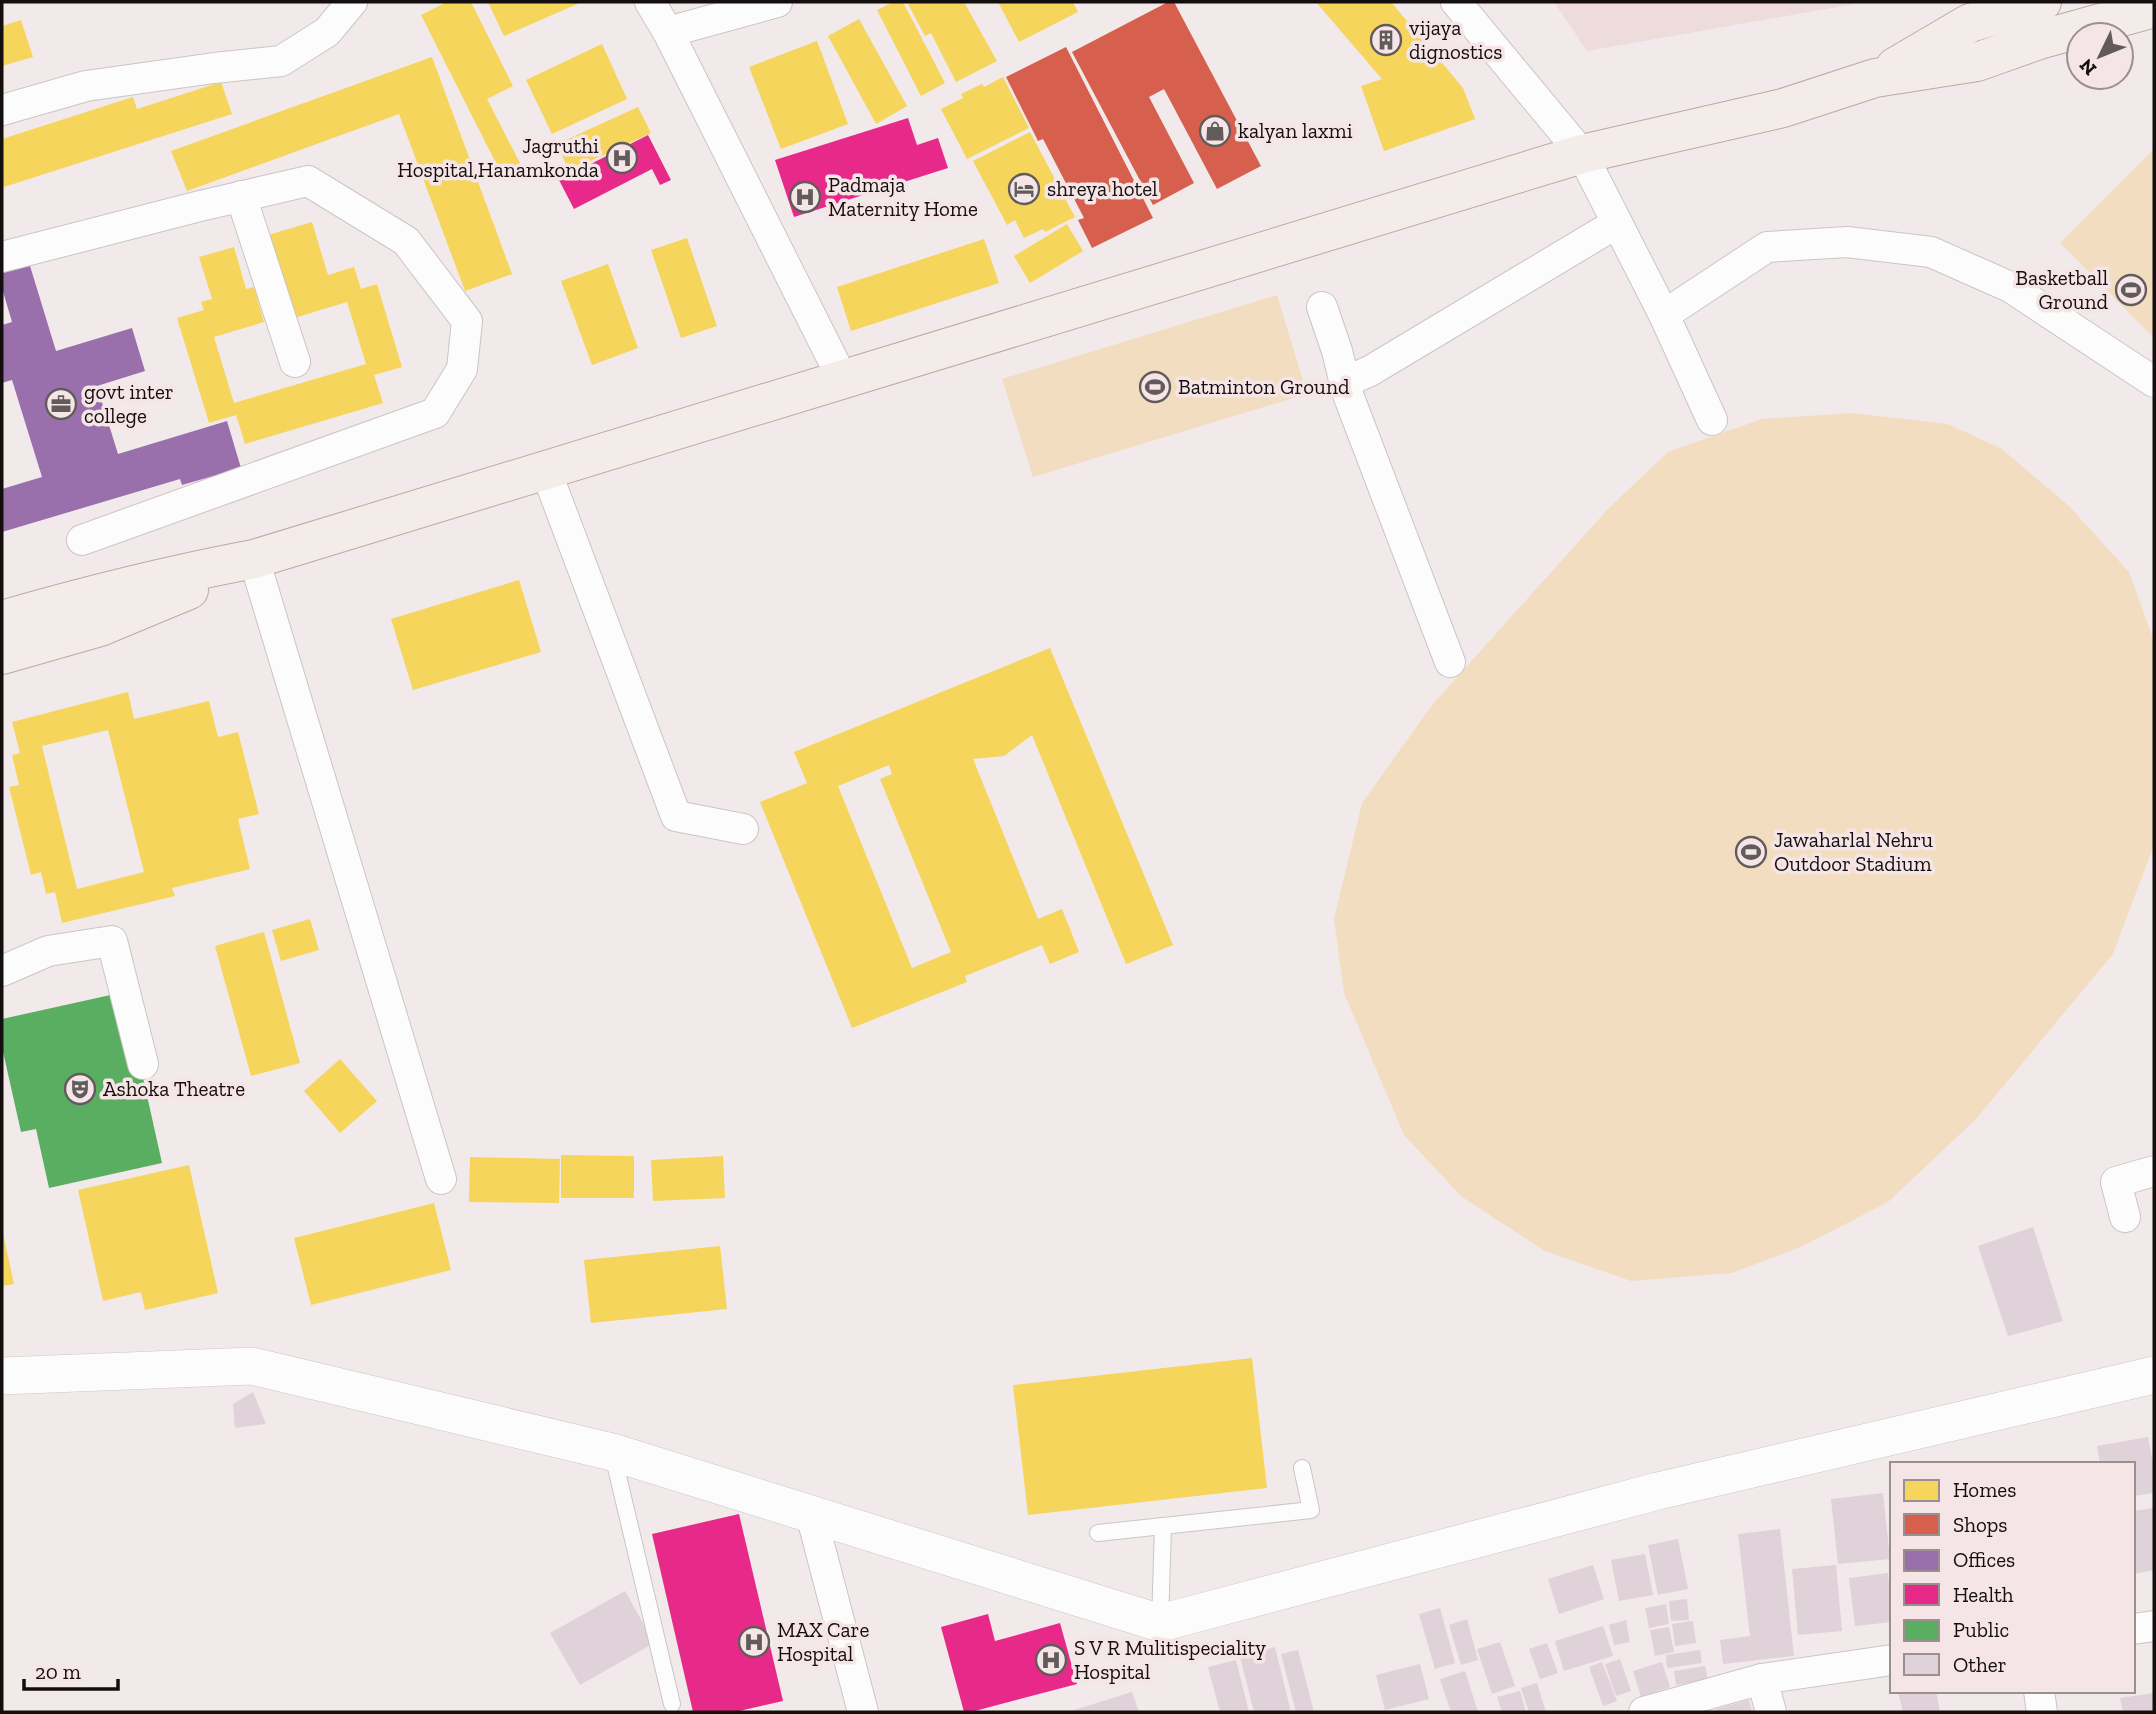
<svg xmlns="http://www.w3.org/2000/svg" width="2156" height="1714" viewBox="0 0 2156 1714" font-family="'Zilla Slab',serif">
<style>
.built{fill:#eedcdd}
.green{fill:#f2ddc1}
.homes{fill:#f6d55c;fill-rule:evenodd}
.shops{fill:#d6604d}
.offices{fill:#9970ab}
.health{fill:#e7298a}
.public{fill:#5aae61}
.building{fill:#e0d2d9}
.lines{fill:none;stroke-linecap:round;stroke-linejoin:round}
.service-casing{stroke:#cbc5c5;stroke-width:18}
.minor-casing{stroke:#cbc5c5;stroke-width:32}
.tertiary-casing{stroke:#cbc5c5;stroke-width:38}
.primary-casing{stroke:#baaaa5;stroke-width:40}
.service{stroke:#fdfcfc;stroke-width:16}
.minor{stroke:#fdfcfc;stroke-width:30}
.tertiary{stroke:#fdfcfc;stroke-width:37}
.primary{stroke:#f4ece8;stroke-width:38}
.labels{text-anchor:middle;stroke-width:7;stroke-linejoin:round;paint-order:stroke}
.poi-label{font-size:21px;fill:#140e0f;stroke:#f6e5e6;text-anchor:start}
</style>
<rect width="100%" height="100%" fill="#f2e9ea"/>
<polygon class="built" points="1554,2 1866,2 1587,51"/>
<g class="green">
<polygon points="2154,149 2154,338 2060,243"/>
<polygon points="1277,295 1307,394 1033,477 1002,379"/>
<polygon points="1852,413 1948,424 2002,449 2069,506 2129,572 2154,641 2154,845 2113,954 1976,1119 1888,1202 1803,1246 1732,1273 1631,1281 1545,1251 1462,1197 1404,1135 1344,993 1334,919 1362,803 1432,705 1608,509 1668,452 1762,419"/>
</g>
<g class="homes">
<polygon points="447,2 471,2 513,86 487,99 524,171 505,181 421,15"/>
<polygon points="488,2 582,2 504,36"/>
<polygon points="893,2 903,2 945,83 921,96 877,10"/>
<polygon points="912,2 964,2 997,61 956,82 931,33 925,36 908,4"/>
<polygon points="998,2 1073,2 1078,12 1019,42"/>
<polygon points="1316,2 1391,2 1463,88 1475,119 1384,151 1361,86 1382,79"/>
<polygon points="859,19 907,106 876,124 828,36"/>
<polygon points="21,20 33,57 2,66 2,26"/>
<polygon points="817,41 848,124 781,149 749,67"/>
<polygon points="602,44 627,99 552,134 526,80"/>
<polygon points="432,57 512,274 465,291 399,114 187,191 171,151"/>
<polygon points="1003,77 1029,128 967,159 941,109 963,98 961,94 982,84 984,87"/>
<polygon points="221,82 232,114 4,187 2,181 2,139 133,97 137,109"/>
<polygon points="638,107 651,133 569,171 557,144"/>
<polygon points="1030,132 1075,217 1045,232 1043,229 1024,238 1015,220 1007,225 973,161"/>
<polygon points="312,222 328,275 354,267 361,289 377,284 402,367 374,375 383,403 245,444 236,415 209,423 177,318 204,310 201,302 212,299 199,257 234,247 246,289 254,287 264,322 214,337 234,403 366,364 347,302 294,318 268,235"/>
<polygon points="1067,224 1083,251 1030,283 1014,256"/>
<polygon points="687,238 717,326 681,338 651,250"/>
<polygon points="984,239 999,283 851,331 837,287"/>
<polygon points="608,264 638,348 592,365 561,281"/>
<polygon points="519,580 541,652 413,690 391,619"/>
<path d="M1050 648 1173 945 1126 964 1032 735 1004 756 973 759 1038 919 1062 909 1079 952 1050 964 1042 945 965 976 967 982 852 1028 760 802 807 783 794 752ZM889 765 892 774 880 779 951 952 912 968 838 786Z"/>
<path d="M128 692 134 719 209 701 218 737 238 732 259 814 238 819 250 869 172 888 175 896 62 923 55 892 46 894 41 872 31 875 9 787 19 785 12 755 20 753 12 722ZM108 730 144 872 77 889 42 746Z"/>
<polygon points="310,919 319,950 281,961 272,930"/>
<polygon points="264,932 300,1063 251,1076 215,946"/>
<polygon points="340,1059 377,1101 340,1133 304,1091"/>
<polygon points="561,1155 634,1156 634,1198 561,1198"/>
<polygon points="723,1156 725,1198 653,1201 651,1160"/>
<polygon points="470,1157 560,1159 559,1203 469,1202"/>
<polygon points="189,1165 218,1293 145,1310 141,1292 103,1301 78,1190"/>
<polygon points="434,1203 451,1270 311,1305 294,1238"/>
<polygon points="2,1229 14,1284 2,1286"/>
<polygon points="720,1246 727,1309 591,1323 584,1260"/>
<polygon points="1252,1358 1267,1488 1028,1515 1013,1385"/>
</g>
<g class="shops">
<polygon points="1168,2 1174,2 1261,166 1217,189 1164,89 1149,97 1194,183 1153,205 1072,52"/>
<polygon points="1066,47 1153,218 1092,248 1078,220 1084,218 1043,139 1038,141 1006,77"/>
</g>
<polygon class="offices" points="27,256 56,351 132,328 145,371 97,386 118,454 227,421 241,468 182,485 180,479 2,532 2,489 42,477 12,380 2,383 2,325 12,322 2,288 2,264"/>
<g class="health">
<polygon points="908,118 917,145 938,138 948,168 794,217 775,160"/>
<polygon points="648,135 671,180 660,185 652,169 574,209 559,180"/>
<polygon points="739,1514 783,1701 735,1712 693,1712 652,1534"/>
<polygon points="988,1614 995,1641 1060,1623 1077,1684 971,1712 964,1712 941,1627"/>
</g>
<polygon class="public" points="124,992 162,1163 49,1188 36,1129 21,1132 2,1047 2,1019"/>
<g class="building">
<polygon points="2033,1227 2063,1321 2008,1336 1978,1246"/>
<polygon points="253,1392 266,1424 235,1428 233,1404"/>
<polygon points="2148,1437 2154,1469 2154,1493 2133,1496 2133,1464 2100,1464 2097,1446"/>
<polygon points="1883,1493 1890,1559 1838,1564 1831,1499"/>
<polygon points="2154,1508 2154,1570 2133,1574 2133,1511"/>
<polygon points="1780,1529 1794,1656 1723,1664 1720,1640 1750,1636 1738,1534"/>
<polygon points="1678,1539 1688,1589 1658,1595 1648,1545"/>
<polygon points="1645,1554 1653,1595 1619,1601 1611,1560"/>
<polygon points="1593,1565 1604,1599 1559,1614 1548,1579"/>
<polygon points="1836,1565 1842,1631 1798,1635 1792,1569"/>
<polygon points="1888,1573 1892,1622 1855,1626 1849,1578"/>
<polygon points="625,1591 654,1643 580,1685 550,1633"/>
<polygon points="1687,1599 1689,1620 1671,1621 1669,1601"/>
<polygon points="1666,1604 1669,1624 1649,1628 1645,1608"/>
<polygon points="1440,1608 1455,1663 1435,1669 1419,1614"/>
<polygon points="1467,1619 1478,1660 1461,1665 1449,1625"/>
<polygon points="1626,1620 1630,1642 1614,1645 1609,1625"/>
<polygon points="1693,1621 1696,1643 1675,1646 1672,1624"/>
<polygon points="1603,1626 1613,1656 1564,1671 1555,1641"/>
<polygon points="1669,1627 1674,1652 1655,1656 1650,1630"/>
<polygon points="1500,1642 1515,1686 1492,1694 1477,1649"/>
<polygon points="1547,1643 1558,1673 1540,1679 1529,1649"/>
<polygon points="1275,1647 1291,1712 1254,1712 1240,1657"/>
<polygon points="1298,1650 1314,1712 1296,1712 1281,1654"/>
<polygon points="1700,1650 1702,1663 1667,1668 1666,1655"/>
<polygon points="1620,1659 1631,1691 1616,1696 1605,1664"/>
<polygon points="1236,1660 1249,1712 1220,1712 1208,1667"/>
<polygon points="1602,1662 1617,1701 1603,1706 1589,1667"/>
<polygon points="1662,1662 1670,1687 1641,1697 1633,1671"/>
<polygon points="1420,1664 1429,1699 1385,1710 1376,1675"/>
<polygon points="1705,1666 1708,1680 1676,1685 1674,1671"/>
<polygon points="1465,1671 1478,1712 1451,1712 1440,1679"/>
<polygon points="1537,1683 1546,1712 1529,1712 1521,1688"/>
<polygon points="1520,1691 1526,1712 1502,1712 1497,1697"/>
<polygon points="1904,1691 1936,1691 1940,1712 1903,1712 1898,1692"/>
<polygon points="1132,1692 1139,1712 1068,1712"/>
<polygon points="2154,1693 2154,1712 2123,1712 2120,1698"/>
<polygon points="1749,1700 1752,1712 1716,1712 1716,1709"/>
</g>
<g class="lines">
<g class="service-casing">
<g id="service">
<polyline points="613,1455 672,1704"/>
<polyline points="1098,1533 1311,1510 1302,1468"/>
<polyline points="1160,1623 1163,1526"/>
</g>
</g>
<g class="minor-casing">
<g id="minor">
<polyline points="650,2 668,32 843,380"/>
<polyline points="1456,2 1582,154 1664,315 1712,420"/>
<polyline points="668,32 777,2"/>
<polyline points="2,110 86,86 214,68 281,61 327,32 352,2"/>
<polyline points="241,196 295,362"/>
<polyline points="2,257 200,206 308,181 406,241 467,321 462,369 435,413 82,540"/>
<polyline points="1322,307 1337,351 1347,392 1450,662"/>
<polyline points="1664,315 1767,247 1847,242 1931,252 2010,287 2154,382"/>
<polyline points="1345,382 1370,371 1617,223"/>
<polyline points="546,471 676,816 743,829"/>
<polyline points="254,559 441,1179"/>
<polyline points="2,971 48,951 112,941 143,1064"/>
<polyline points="2125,1217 2116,1182 2154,1171"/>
<polyline points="811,1514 863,1712"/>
<polyline points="2133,1629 2154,1626"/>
<polyline points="2039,1691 2042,1712"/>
<polyline points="1644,1712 1762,1679"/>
<polyline points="1771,1712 1762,1679 1892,1660"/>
</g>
</g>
<g class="tertiary-casing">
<polyline id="tertiary" points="2,1376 252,1366 612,1452 1160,1623 1658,1491 2154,1375"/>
</g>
<g class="primary-casing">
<g id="primary">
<polyline points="1895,67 1970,23 2042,2"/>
<path d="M2 620C85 596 169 575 254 559L1582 154 1783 108 1875 78 1977 62 2039 40 2154 8"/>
<polyline points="2,655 100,627 189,590"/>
</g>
</g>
<use href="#service" class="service"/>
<use href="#minor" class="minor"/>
<use href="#tertiary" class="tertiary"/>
<use href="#primary" class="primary"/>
</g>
<defs>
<g id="building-ring" transform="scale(1.575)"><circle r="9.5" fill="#f6e5e6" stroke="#625b5c" stroke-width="1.5"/><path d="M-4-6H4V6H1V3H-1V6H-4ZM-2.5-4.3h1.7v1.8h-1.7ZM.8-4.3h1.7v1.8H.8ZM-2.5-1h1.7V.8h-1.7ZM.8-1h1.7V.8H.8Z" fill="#625b5c"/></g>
<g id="shop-ring" transform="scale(1.575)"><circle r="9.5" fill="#f6e5e6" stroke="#625b5c" stroke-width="1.5"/><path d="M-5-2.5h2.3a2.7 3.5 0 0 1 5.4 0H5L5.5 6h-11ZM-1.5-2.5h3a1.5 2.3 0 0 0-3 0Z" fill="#625b5c"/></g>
<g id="hospital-ring" transform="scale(1.575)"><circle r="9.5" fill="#f6e5e6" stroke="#625b5c" stroke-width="1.5"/><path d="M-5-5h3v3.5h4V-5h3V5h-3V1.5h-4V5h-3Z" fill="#625b5c"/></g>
<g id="hotel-ring" transform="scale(1.575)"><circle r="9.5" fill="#f6e5e6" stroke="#625b5c" stroke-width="1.5"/><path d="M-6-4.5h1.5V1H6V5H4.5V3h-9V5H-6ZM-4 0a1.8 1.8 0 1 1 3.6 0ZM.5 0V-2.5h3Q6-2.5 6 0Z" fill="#625b5c"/></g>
<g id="stadium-ring" transform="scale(1.575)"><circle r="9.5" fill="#f6e5e6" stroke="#625b5c" stroke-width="1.5"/><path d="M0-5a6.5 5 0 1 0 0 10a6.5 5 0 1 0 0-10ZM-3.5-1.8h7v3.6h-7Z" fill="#625b5c"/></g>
<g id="office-ring" transform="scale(1.575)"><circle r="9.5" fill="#f6e5e6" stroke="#625b5c" stroke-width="1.5"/><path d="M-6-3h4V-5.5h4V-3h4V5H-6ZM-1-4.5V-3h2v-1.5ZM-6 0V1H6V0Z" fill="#625b5c"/></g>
<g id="theatre-ring" transform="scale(1.575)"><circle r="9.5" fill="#f6e5e6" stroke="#625b5c" stroke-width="1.5"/><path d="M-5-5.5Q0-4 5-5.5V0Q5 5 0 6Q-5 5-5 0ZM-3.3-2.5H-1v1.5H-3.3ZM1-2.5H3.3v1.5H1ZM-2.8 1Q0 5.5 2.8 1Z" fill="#625b5c"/></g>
</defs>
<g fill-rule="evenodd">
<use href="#building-ring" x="1386" y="40"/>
<use href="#shop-ring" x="1215" y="131"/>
<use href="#hospital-ring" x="622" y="158"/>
<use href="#hotel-ring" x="1024" y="189"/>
<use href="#hospital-ring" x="805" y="197"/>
<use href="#stadium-ring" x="2131" y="290"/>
<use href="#stadium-ring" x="1155" y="387"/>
<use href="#office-ring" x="61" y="404"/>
<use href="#stadium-ring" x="1751" y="852"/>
<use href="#theatre-ring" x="80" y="1089"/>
<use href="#hospital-ring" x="754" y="1642"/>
<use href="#hospital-ring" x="1051" y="1660"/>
</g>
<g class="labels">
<g class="poi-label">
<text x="1409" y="35">vijaya<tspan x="1409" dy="24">dignostics</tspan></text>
<text x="1238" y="138">kalyan laxmi</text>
<text x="599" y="153" text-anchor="end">Jagruthi<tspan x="599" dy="24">Hospital,Hanamkonda</tspan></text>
<text x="828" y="192">Padmaja<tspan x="828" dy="24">Maternity Home</tspan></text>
<text x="1047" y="196">shreya hotel</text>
<text x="2108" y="285" text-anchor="end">Basketball<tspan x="2108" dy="24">Ground</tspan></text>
<text x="1178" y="394">Batminton Ground</text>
<text x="84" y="399">govt inter<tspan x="84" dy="24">college</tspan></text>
<text x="1774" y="847">Jawaharlal Nehru<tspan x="1774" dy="24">Outdoor Stadium</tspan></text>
<text x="103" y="1096">Ashoka Theatre</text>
<text x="777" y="1637">MAX Care<tspan x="777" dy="24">Hospital</tspan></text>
<text x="1074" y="1655">S V R Mulitispeciality<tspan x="1074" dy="24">Hospital</tspan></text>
</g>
</g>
<rect width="2156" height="1714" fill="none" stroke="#140e0f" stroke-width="7"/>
<rect x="1890" y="1462" width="245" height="231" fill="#f6e5e6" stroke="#9c8f90" stroke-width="2"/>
<rect x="1904" y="1480" width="35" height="21" fill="#f6d55c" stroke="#9c8f90" stroke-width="2"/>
<text x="1953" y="1497" font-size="21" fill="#140e0f">Homes</text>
<rect x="1904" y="1514" width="35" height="21" fill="#d6604d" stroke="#9c8f90" stroke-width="2"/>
<text x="1953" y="1532" font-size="21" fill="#140e0f">Shops</text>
<rect x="1904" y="1550" width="35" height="21" fill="#9970ab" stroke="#9c8f90" stroke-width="2"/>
<text x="1953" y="1567" font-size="21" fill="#140e0f">Offices</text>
<rect x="1904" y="1584" width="35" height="21" fill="#e7298a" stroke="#9c8f90" stroke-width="2"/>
<text x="1953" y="1602" font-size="21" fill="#140e0f">Health</text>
<rect x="1904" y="1620" width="35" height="21" fill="#5aae61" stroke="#9c8f90" stroke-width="2"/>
<text x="1953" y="1637" font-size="21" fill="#140e0f">Public</text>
<rect x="1904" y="1654" width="35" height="21" fill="#e0d2d9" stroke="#9c8f90" stroke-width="2"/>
<text x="1953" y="1672" font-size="21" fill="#140e0f">Other</text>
<g transform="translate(2100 56) rotate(227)"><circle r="33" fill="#f6e5e6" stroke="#9c8f90" stroke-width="2"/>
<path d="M0-5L12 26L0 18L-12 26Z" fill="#625b5c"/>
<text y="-10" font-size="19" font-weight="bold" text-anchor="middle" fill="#140e0f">N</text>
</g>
<path d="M24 1679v10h94v-10" fill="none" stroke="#140e0f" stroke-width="3.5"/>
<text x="35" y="1679" font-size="21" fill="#140e0f" stroke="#f6e5e6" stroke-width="5" paint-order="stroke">20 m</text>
</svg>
